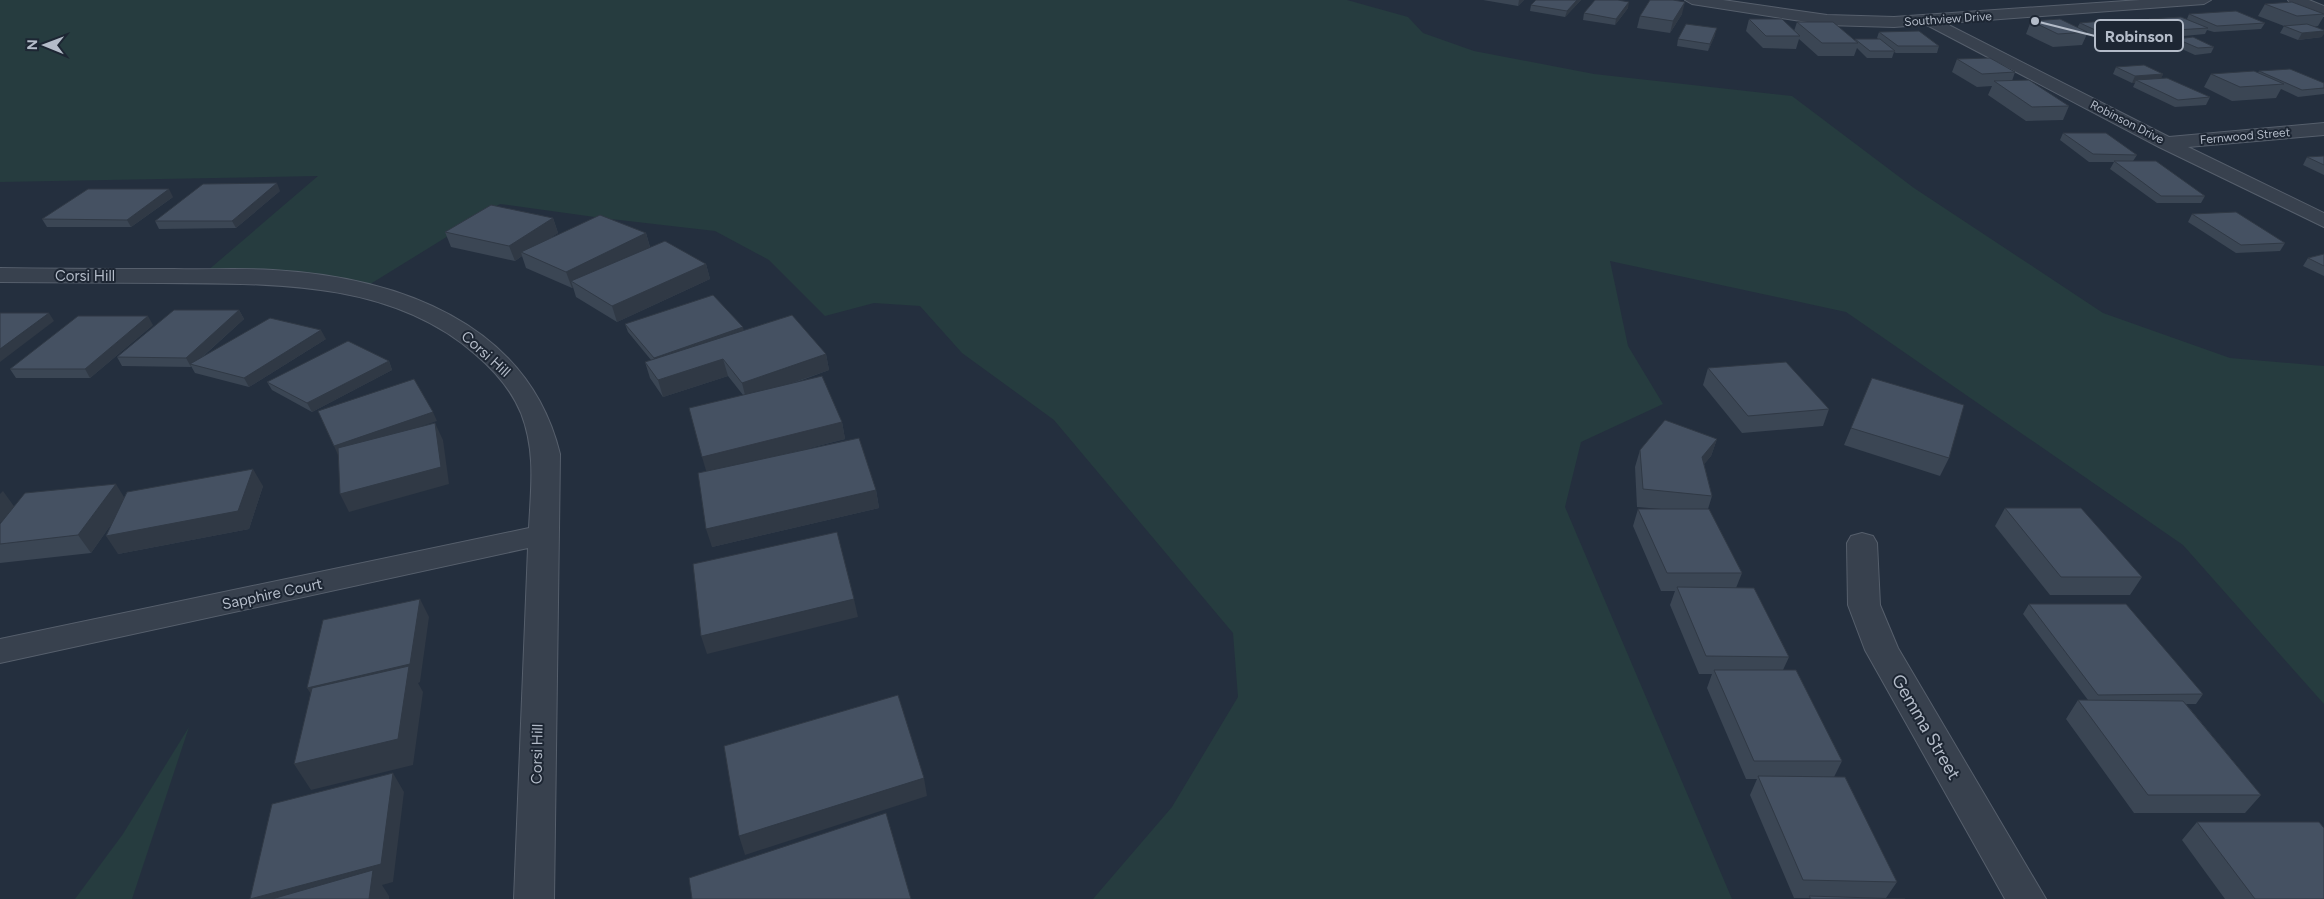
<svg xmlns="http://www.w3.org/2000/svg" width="2324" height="899" viewBox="0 0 2324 899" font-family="Figtree,sans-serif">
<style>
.green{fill:#263c3f}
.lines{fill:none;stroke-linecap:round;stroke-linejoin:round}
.minor-casing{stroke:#565f6c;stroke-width:2}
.tertiary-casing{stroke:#565f6c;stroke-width:2}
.minor{fill:#38414e;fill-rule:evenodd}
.tertiary{fill:#38414e;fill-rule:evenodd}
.wall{fill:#3b4654}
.shaded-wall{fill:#303945}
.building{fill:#455162;stroke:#303945}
.labels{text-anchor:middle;stroke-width:4;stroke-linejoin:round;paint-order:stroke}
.far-street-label{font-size:12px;fill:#b4bcc9;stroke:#1d2633}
.street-label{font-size:15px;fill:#b4bcc9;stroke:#1d2633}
.near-street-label{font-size:18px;fill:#b4bcc9;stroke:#1d2633}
.leader{fill:none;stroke:#b4bcc9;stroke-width:2}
.callout-dot{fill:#b4bcc9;stroke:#1d2633;stroke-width:2}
.callout{fill:#1d2633;stroke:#b4bcc9;stroke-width:2}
.callout-label{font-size:16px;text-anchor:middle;font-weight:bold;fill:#b4bcc9}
</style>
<rect width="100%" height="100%" fill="#242f3e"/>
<g class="green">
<polygon points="0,0 1347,0 1408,17 1423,33 1474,51 1594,74 1792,96 1914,188 2103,313 2230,358 2324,366 2324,704 2183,545 1846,312 1610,261 1628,346 1663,404 1581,442 1565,507 1732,899 1093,899 1172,807 1238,697 1233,633 1054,420 962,353 920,306 874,303 825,316 769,260 715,231 602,218 500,204 359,291 199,278 318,176 0,182"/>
<polygon points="189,727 132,899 75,899 123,834"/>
</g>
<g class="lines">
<g class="minor-casing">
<g id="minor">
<polygon points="2288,0 2309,0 2324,6 2324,16 2290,3"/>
<polygon points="1931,16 2169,137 2324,123 2324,135 2188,147 2324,213 2324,227 2159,147 1925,24 1923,21"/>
<path d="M0 268C58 269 116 269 174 269 207 270 240 268 273 270 396 277 528 322 560 454L554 899H514L528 548 0 663V639L529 528C531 487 536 452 521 413 511 389 494 370 475 354 389 279 269 284 162 283 108 283 54 282 0 282Z"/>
<polygon points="1862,533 1873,536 1877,543 1880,605 1898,648 2046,899 2005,899 1865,650 1848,605 1847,543 1851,536"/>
</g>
</g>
<g class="tertiary-casing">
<polygon id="tertiary" points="1685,0 1723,0 1827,15 1894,17 2140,0 2211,0 2204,4 1894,27 1827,25 1692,4"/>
</g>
<use href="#minor" class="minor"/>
<use href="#tertiary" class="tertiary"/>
</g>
<g class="wall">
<polygon points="1483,0 1524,0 1518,6"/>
<polygon points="1581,0 1565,17 1530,11 1531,5"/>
<polygon points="2265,4 2324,14 2324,16 2318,26 2314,27 2322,37 2298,40 2280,33 2284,26 2258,16"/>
<polygon points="1628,8 1615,25 1583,20 1584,13"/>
<polygon points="1682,14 1670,33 1637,28 1640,16"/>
<polygon points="2189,14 2265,23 2261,29 2214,32 2207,30 2205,34 2173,37 2146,25 2149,19 2187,19"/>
<polygon points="1749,19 1794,31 1797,22 1855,40 1855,39 1878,39 1877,38 1879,32 1939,46 1937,53 1896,53 1894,52 1892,58 1867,58 1857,48 1854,56 1818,56 1799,39 1796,49 1763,48 1746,31"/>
<polygon points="2031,21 2077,28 2080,23 2138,31 2135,37 2101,40 2087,34 2082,45 2053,47 2026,34"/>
<polygon points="1715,35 1708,51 1677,46 1678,39"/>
<polygon points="2137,35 2170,48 2154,50 2134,41"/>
<polygon points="2177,39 2214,47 2211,53 2195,55 2173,45"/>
<polygon points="1957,59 2015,72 2012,81 2069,106 2063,120 2026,121 1988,95 1992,86 1977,87 1952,72"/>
<polygon points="2116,67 2163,74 2161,78 2210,97 2206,105 2175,107 2133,87 2135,83 2132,83 2113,74"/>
<polygon points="2259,71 2324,83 2324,94 2298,97 2281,89 2276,98 2232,101 2204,87 2211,74 2258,73"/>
<polygon points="2063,133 2137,155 2133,161 2205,196 2201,203 2157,203 2110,169 2114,162 2089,162 2060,140"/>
<polygon points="2324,156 2324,175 2303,165 2307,157"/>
<polygon points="280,191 236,228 159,229 155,221"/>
<polygon points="173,197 131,227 47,227 42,219"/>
<polygon points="2192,214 2285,243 2280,251 2236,253 2188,222"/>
<polygon points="553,218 558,233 551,237 646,233 650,247 706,264 710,279 617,322 576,297 573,287 572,288 526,268 522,256 515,261 451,247 445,232"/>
<polygon points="2324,254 2324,276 2303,266 2308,258"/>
<polygon points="239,310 244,319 199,360 326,339 249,387 195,373 191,366 191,367 122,366 117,357"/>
<polygon points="625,324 744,330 826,354 829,370 794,383 842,422 845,439 798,451 876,490 879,508 712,547 706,471 743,395 728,376 663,397 650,378 645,362 651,360 628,332"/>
<polygon points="153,325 90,378 16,378 10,369"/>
<polygon points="389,361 392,370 312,412 272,390 267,382"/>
<polygon points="1708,368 1829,409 1823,426 1742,433 1703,385"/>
<polygon points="1872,378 1949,458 1940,476 1844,445"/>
<polygon points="1717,439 1711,456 1704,464 1712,496 1708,509 1742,573 1736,588 1789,657 1783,670 1842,761 1834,777 1897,882 1886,898 1905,899 1794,898 1750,795 1757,779 1746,779 1707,688 1712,674 1699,674 1670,605 1675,591 1661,591 1633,526 1638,509 1661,509 1637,507 1635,467 1640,450"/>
<polygon points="263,486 249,529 118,554 112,523 91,553 0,563 0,524 14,506"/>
<polygon points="2005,508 2142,577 2130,595 2050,595 1995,526"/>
<polygon points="2029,604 2203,694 2196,704 2186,704 2261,795 2245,813 2134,813 2066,719 2078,700 2088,700 2023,614"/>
<polygon points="2197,822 2324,899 2225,899 2182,840"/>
</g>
<g class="shaded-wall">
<polygon points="1519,0 1524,0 1518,6"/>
<polygon points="1577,0 1581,0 1565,17 1567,11"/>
<polygon points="1629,2 1628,8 1615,25 1616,19"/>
<polygon points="1685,2 1682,14 1670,33 1673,21"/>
<polygon points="1717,28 1715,35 1708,51 1710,44"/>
<polygon points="2138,31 2135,37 2101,40 2104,34"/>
<polygon points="2324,31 2324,34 2322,37 2298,40 2302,33"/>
<polygon points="2173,42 2170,48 2154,50 2157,43"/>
<polygon points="2163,74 2160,81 2136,80 2135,83 2132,83 2135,76"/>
<polygon points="277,183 280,191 236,228 232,221"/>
<polygon points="169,189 173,197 131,227 127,220"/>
<polygon points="553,218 558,233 526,254 521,252 522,256 515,261 509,246"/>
<polygon points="646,233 650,248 571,281 573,287 572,288 566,272"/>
<polygon points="706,264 710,279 617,322 612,306"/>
<polygon points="239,310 244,319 193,365 190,364 191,366 191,367 186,358"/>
<polygon points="49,313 54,321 0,362 0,349"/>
<polygon points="148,316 153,325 90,378 85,369"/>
<polygon points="743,327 745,335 656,367 654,358"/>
<polygon points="321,330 326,339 249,387 244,378"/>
<polygon points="826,354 829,370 746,399 742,383"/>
<polygon points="723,359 728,376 663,397 658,380"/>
<polygon points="389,361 392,370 312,412 307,403"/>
<polygon points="433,412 437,421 338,455 334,446"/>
<polygon points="842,422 845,439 707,474 702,457"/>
<polygon points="435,423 443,440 449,484 349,512 340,494"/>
<polygon points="1717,439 1711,456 1696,474 1702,457"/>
<polygon points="253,469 263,486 249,529 118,554 106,536"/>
<polygon points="116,484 127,502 91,553 78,535"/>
<polygon points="876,490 879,508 712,547 706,529"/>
<polygon points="3,491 16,509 0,523 0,494"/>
<polygon points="420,599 429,617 420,682 418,683 423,692 413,765 311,790 294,764 319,706 307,688"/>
<polygon points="854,599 858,617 707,654 701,636"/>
<polygon points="393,773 404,792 393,882 382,885 389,896 389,899 250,899"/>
<polygon points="924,778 927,796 745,855 739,836"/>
</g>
<g class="building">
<polygon points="1536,0 1577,0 1567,11 1531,5"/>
<polygon points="1595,0 1618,0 1629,2 1616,19 1584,13"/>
<polygon points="1650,0 1673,0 1685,2 1673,21 1640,16"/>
<polygon points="2292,2 2324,14 2297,16 2265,4"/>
<polygon points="2236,11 2265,23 2217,26 2189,14"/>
<polygon points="2181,17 2208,28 2176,30 2149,19"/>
<polygon points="1749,19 1782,19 1800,36 1766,36"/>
<polygon points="2060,19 2087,32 2058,34 2031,21"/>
<polygon points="2113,20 2138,31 2104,34 2080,23"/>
<polygon points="1797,22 1833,22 1858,43 1822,43"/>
<polygon points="1686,24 1717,28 1710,44 1678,39"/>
<polygon points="2307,24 2324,30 2324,31 2302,33 2284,26"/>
<polygon points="1919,31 1939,46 1898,46 1879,32"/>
<polygon points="2193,37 2214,47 2198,48 2177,39"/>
<polygon points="1855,39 1880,39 1895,51 1870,51"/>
<polygon points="1990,58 2015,72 1982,74 1957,59"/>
<polygon points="2144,65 2163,74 2135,76 2116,67"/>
<polygon points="2290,69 2324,83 2324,88 2302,90 2259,71"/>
<polygon points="2254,71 2284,84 2240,87 2211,74"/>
<polygon points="2167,78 2210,97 2178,100 2136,80"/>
<polygon points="2029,80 2069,106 2032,107 1994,81"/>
<polygon points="2063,133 2106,133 2137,155 2093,154"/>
<polygon points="2324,156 2324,165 2307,157"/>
<polygon points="2114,161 2156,161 2205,196 2161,196"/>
<polygon points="277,183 232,221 155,221 203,184"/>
<polygon points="88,189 169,189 127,220 42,219"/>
<polygon points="491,205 553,218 509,246 445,232"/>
<polygon points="2236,212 2285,243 2241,245 2192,214"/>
<polygon points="600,215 646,233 566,272 521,252"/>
<polygon points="665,241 706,264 612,306 571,281"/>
<polygon points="2324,254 2324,266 2308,258"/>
<polygon points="713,295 743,327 654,358 625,324"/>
<polygon points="174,310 239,310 186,358 117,357"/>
<polygon points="0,313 49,313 0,349"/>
<polygon points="792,315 826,354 742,383 723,359 658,380 645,362"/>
<polygon points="78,316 148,316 85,369 10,369"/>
<polygon points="270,318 321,330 244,378 190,364"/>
<polygon points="348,341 389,361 307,403 267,382"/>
<polygon points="1786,362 1829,409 1748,416 1708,368"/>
<polygon points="822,376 842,422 702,457 689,408"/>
<polygon points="1872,378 1964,405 1949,458 1851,428"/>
<polygon points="414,379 433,412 334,446 318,411"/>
<polygon points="1665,420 1717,439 1702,457 1712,496 1643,489 1640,450"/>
<polygon points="435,423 441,467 340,494 338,448"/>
<polygon points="859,438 876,490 706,529 698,473"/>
<polygon points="253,469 238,511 106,536 127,492"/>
<polygon points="116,484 78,535 0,544 0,524 25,493"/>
<polygon points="2005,508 2081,508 2142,577 2061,577"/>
<polygon points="1638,509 1709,509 1742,573 1667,573"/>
<polygon points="837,532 854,599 701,636 693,564"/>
<polygon points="1677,587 1754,588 1789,657 1706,656"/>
<polygon points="420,599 410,664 307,688 323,620"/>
<polygon points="2029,604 2126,604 2203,694 2098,695"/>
<polygon points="409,666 398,739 294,764 312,688"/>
<polygon points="1714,670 1796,670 1842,761 1754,761"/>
<polygon points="898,695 924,778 739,836 724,746"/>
<polygon points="2078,700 2183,701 2261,795 2148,795"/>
<polygon points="393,773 381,864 250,899 272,804"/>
<polygon points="1758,776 1845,777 1897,882 1803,880"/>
<polygon points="886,813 911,899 692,899 689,878"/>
<polygon points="2197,822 2319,822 2324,828 2324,899 2255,899"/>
<polygon points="373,870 369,899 272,899"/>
<polygon points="1809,896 1905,899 1811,899"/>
</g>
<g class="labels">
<g class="far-street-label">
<text transform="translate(1948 19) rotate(-4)" y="4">Southview Drive</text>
<text transform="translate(2127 122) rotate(27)" y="4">Robinson Drive</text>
<text transform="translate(2245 136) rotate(-5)" y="4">Fernwood Street</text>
</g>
<g class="street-label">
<text x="85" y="281">Corsi Hill</text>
<text transform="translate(486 354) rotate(42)" y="5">Corsi Hill</text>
<text transform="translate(272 594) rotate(-12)" y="5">Sapphire Court</text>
<text transform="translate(537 754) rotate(-89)" y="5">Corsi Hill</text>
</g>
<g class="near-street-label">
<text transform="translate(1926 727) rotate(60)" y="6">Gemma Street</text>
</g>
</g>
<path class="leader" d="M2035 21L2095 36"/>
<circle class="callout-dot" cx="2035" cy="21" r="5"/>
<rect class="callout" x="2095" y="20" width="88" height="31" rx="5"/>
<g class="callout-label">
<text x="2139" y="42">Robinson</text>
</g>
<g transform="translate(45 45) rotate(271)" stroke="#1d2633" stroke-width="4" paint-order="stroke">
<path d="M0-4L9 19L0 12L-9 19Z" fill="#b4bcc9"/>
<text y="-8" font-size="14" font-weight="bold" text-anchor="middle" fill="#b4bcc9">N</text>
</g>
</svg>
